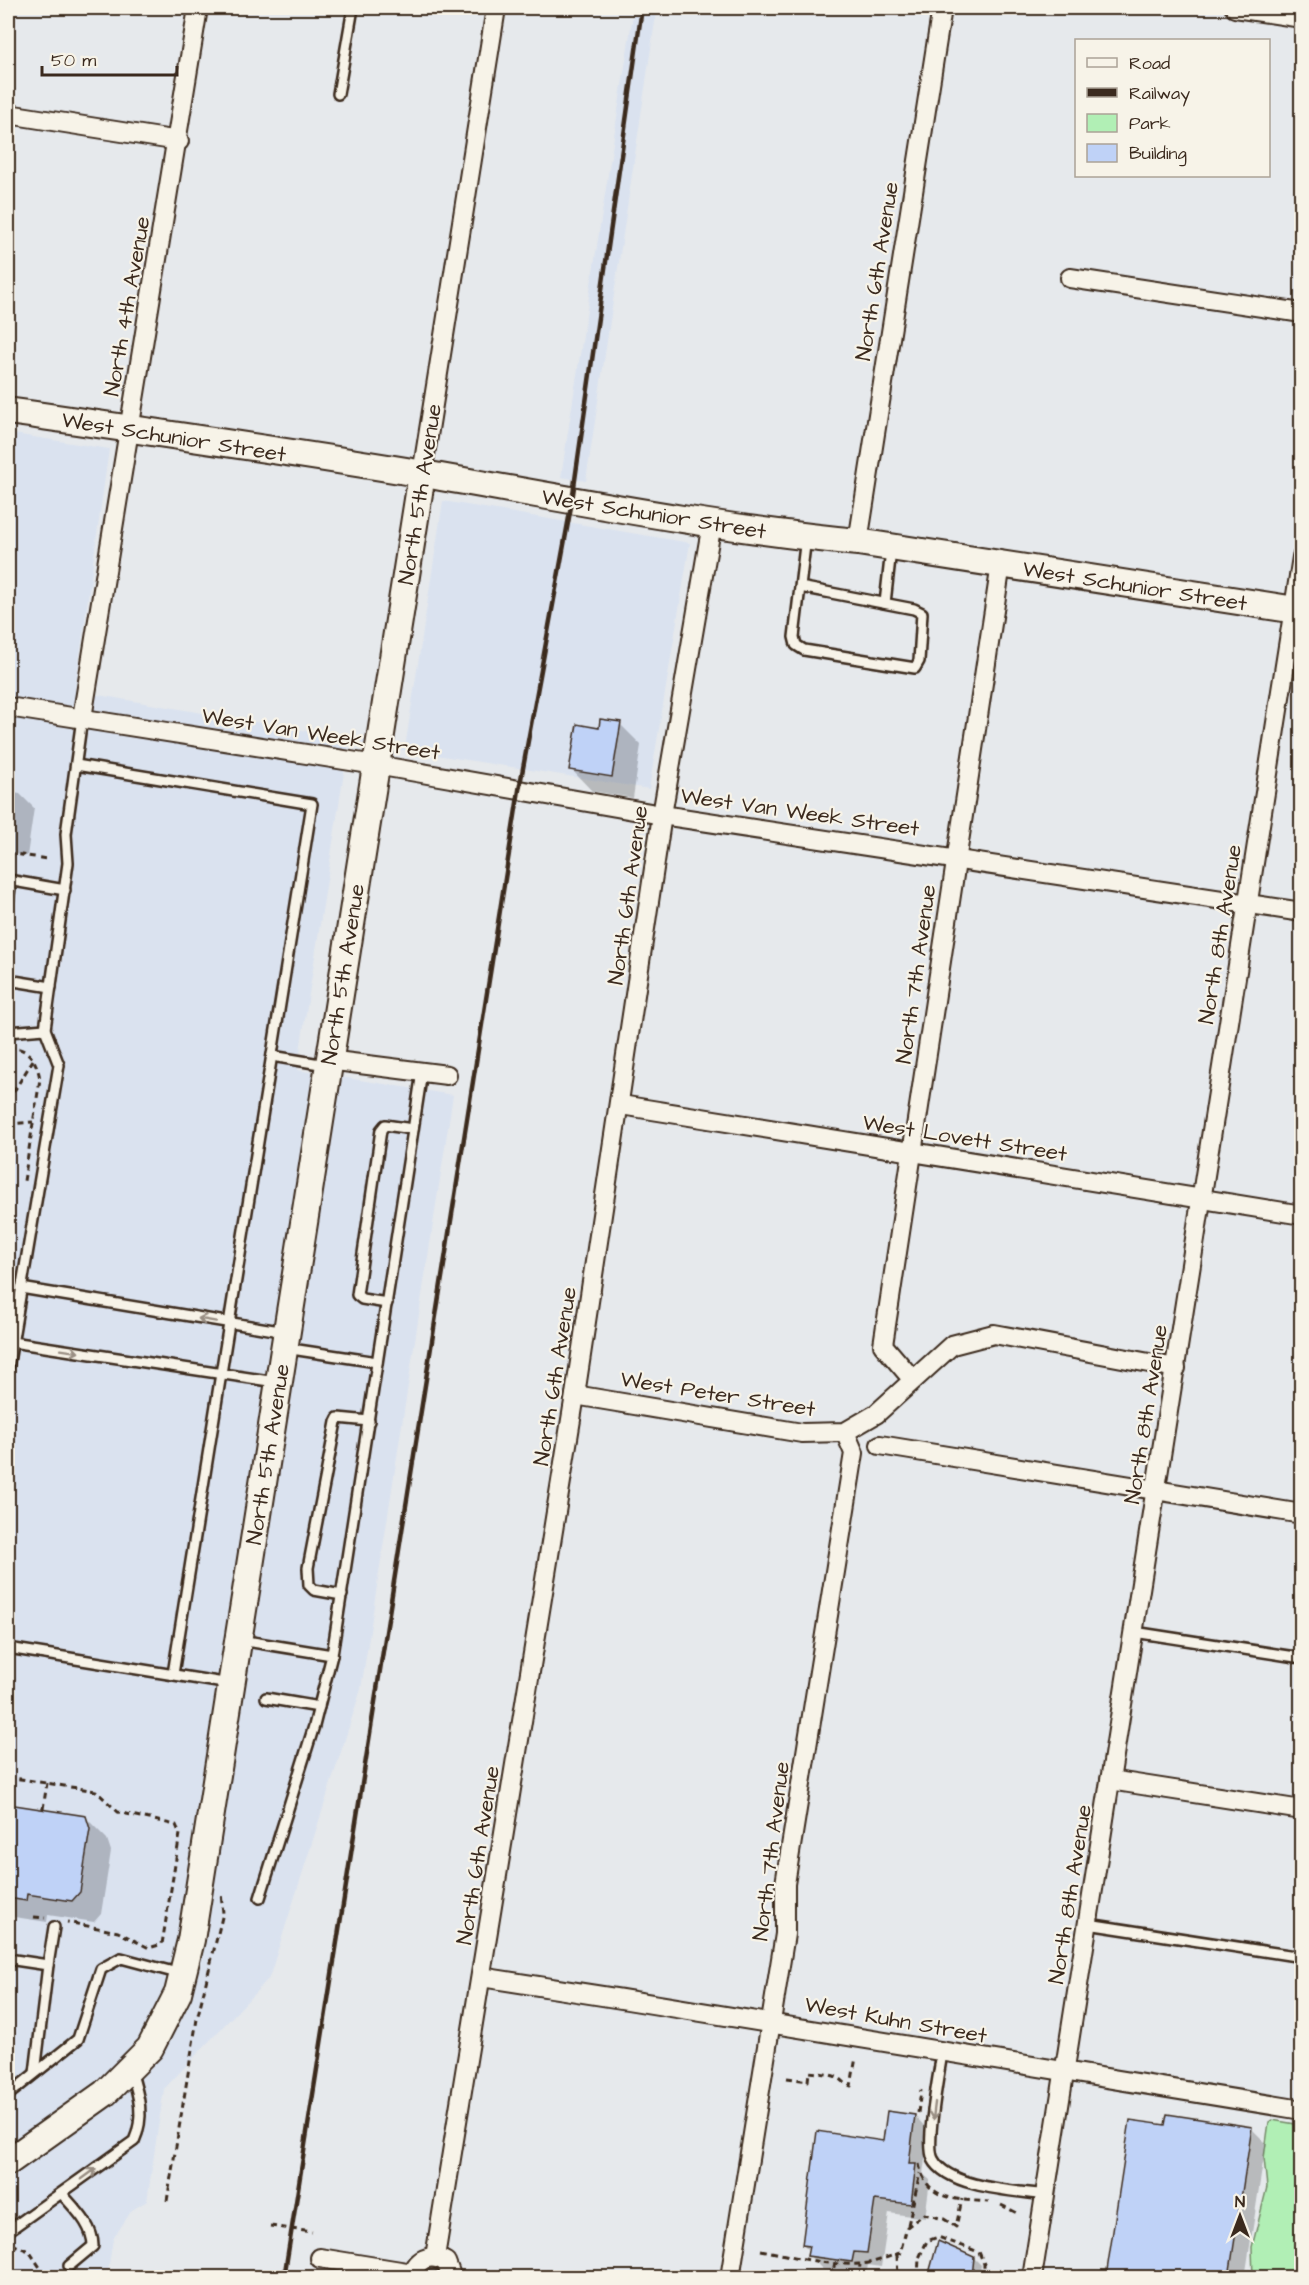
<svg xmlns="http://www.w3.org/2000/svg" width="1309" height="2285" viewBox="0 0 1309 2285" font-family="'Architects Daughter',sans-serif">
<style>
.built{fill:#dae2ef}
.green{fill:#b1efb5;stroke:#768c6a;stroke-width:1.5}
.shadow{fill:#0003}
.building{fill:#bfd2f7;stroke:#3b2a1e;stroke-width:1.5}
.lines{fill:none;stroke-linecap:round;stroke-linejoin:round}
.lane-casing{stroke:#3b2a1e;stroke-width:14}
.street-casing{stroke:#3b2a1e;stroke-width:22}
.secondary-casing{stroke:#3b2a1e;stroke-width:30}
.path{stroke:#3b2a1e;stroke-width:3;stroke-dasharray:6 4.5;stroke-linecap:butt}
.lane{stroke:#f7f3e8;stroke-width:9}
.street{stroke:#f7f3e8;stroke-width:18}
.secondary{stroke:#f7f3e8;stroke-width:26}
.rail{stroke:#3b2a1e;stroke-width:4.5}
.oneway{stroke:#998e83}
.labels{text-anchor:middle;stroke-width:4.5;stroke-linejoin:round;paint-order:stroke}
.street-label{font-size:22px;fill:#3b2a1e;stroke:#f7f3e8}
</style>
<rect width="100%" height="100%" fill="#e6e9ec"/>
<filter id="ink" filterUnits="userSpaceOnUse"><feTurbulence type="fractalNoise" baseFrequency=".0167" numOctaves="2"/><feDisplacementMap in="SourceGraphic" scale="12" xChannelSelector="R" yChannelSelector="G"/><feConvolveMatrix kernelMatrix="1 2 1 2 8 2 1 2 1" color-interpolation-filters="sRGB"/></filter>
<g filter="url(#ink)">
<g class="built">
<polygon points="634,8 657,8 586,481 561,477"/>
<polygon points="8,433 109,449 75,691 405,748 443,501 690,543 649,789 349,741 297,1070 453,1095 361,1689 269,1978 164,2089 147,2201 132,2210 113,2239 107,2277 8,2277"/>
</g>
<polygon class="green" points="1272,2120 1301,2125 1301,2277 1253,2277 1252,2247 1267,2187 1264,2158 1269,2122"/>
<g class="shadow">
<polygon points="620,724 641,745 633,798 592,791 571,769 600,730"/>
<polygon points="8,762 10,765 8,784"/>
<polygon points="8,792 20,794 34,808 27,856 8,853"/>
<polygon points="8,1805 85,1817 107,1839 111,1851 101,1914 94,1922 48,1915 47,1922 8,1916"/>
<polygon points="915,2116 929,2131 923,2174 930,2180 925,2218 889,2213 881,2267 868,2265 866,2276 823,2270 809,2255 809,2251 803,2245 885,2142"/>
<polygon points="1132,2122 1166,2127 1251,2128 1266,2143 1245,2278 1108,2278"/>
<polygon points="939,2243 974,2258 981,2265 979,2278 929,2278"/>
</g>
<g class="building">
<polygon points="600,719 621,722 612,777 569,770 577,724 599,728"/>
<polygon points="8,1804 86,1816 90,1829 80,1892 72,1901 27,1894 26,1901 8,1898"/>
<polygon points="887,2111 915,2115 909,2164 916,2164 911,2204 875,2200 867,2253 854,2252 852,2262 807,2256 809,2246 802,2245 817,2131 883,2141"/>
<polygon points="1167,2114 1252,2127 1229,2277 1106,2277 1130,2120 1165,2125"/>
<polygon points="938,2241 974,2257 972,2277 928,2277"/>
<polygon points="433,2269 437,2270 440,2277 424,2277 427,2270"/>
</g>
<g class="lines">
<g class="lane-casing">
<g id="lane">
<polyline points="338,94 353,8"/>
<polyline points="800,587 794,637 796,645 804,650 915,668 919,661 922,613 914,609 800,587 806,537"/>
<polyline points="885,603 891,550"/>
<polyline points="76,765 312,804 173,1674"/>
<polyline points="8,880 65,890"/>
<polyline points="8,902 11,880"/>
<polyline points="8,980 51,987"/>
<polyline points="8,1032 45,1029"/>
<polyline points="272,1056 326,1065"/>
<polyline points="21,1288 286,1332"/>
<polyline points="387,1303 362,1299 357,1295 381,1130 385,1125 413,1129"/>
<polyline points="12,1342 276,1382"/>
<polyline points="285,1348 377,1362"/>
<polyline points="8,1368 59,1065 45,1029 68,863 66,834 82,718"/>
<polyline points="342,1595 314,1590 309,1585 308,1568 336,1422 338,1418 369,1421"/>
<polyline points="1134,1632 1302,1658"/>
<polyline points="240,1640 332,1655 422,1072"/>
<polyline points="8,1648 230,1684"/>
<polyline points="266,1698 319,1707"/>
<polyline points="260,1898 314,1726 332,1655"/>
<polyline points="1088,1924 1302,1957"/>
<polyline points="8,1959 48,1965 35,2073"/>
<polyline points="48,1965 54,1927"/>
<path d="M942 2053C939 2074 925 2143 933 2159 948 2188 1017 2191 1046 2195"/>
<polyline points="8,2095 78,2039 101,1969 121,1958 181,1974"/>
<path d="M62 2194C75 2209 93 2225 93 2246L69 2266"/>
<path d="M8 2231 134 2141C145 2117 139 2096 131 2071"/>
</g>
</g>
<g class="street-casing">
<g id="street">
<polyline points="1235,8 1302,18"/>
<polyline points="8,114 179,141"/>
<polyline points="1070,278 1302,313"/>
<polyline points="422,474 496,8"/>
<polyline points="858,542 942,8"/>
<polyline points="8,707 376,765 662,815 1302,912"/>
<polyline points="82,718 198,8"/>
<polyline points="328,1060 447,1075"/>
<polyline points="621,1105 1302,1215"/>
<polyline points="913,1380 883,1345 1001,564"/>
<polyline points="575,1395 802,1433 845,1432 876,1414 952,1345 994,1334 1176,1368"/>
<polyline points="880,1445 1302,1514"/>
<polyline points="1110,1780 1302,1810"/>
<path d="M481 1977C755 2019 1028 2067 1302 2110"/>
<polyline points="435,2257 575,1395 662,815 712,523"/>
<polyline points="320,2258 413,2273"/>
<path d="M412 2278C415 2259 430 2252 446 2262L452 2278"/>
<polyline points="730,2278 785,1934 785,1884 854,1453 845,1432"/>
<polyline points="1032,2278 1302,557"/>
</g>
</g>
<g class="secondary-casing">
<g id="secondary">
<path d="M8 411C146 431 286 451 424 474 568 499 712 528 858 542L1302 611"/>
<polyline points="8,2162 105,2093 150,2048 178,1993 191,1940 422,474"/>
</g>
</g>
<g class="path">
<polyline points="8,853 47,859"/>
<path d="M8 1048C28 1046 37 1061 40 1079L24 1181"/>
<polyline points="8,1101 33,1060"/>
<polyline points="8,1124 33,1122"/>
<polyline points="8,1221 18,1221"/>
<polyline points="8,1777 96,1791 118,1812 176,1825 180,1834 162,1944 149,1948 118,1932 67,1922"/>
<polyline points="43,1809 47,1783"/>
<polyline points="34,1917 45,1918"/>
<path d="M787 2078 808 2081 809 2072C818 2073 830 2074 839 2078 844 2081 845 2085 851 2086L856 2057"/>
<polyline points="918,2113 921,2090"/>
<path d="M919 2164C927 2202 956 2199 989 2202"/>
<polyline points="167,2201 197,2019 223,1913 221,1893"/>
<polyline points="1001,2205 1017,2213"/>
<polyline points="908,2225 920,2173"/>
<polyline points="270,2226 312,2232"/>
<polyline points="12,2244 29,2251 47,2278"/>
<path d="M761 2250C792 2256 827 2266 859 2264 872 2264 887 2257 900 2253L907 2227 924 2214 944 2219 956 2227 962 2199"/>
<polyline points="897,2255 898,2278"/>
<polyline points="264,2271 302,2278"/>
<polyline points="831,2278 835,2263"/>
<polyline points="858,2278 860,2265"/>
<polyline points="918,2278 919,2258 927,2241 938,2237 979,2252 984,2264 984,2278"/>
</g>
<use href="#lane" class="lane"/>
<use href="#street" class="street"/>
<use href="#secondary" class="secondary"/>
<polyline class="rail" points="284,2278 519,790 572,501 642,8"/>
</g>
<defs><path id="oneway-shaft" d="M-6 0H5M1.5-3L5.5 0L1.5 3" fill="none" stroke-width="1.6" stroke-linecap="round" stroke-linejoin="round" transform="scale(1.5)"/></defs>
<g class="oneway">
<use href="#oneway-shaft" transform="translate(207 1320) rotate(-170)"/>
<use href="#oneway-shaft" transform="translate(70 1351) rotate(9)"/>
<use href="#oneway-shaft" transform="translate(934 2111) rotate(97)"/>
<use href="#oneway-shaft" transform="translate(89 2174) rotate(-36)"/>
</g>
</g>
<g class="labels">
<g class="street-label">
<text transform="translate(876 271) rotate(-81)" y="8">North 6th Avenue</text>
<text transform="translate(126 306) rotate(-80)" y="8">North 4th Avenue</text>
<text transform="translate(174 436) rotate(9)" y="8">West Schunior Street</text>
<text transform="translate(419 494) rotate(-81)" y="8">North 5th Avenue</text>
<text transform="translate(654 513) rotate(9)" y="8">West Schunior Street</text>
<text transform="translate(1135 585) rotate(9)" y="8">West Schunior Street</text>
<text transform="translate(321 733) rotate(9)" y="8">West Van Week Street</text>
<text transform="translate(800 811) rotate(8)" y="8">West Van Week Street</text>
<text transform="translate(627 895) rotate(-82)" y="8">North 6th Avenue</text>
<text transform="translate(1219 934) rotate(-81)" y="8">North 8th Avenue</text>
<text transform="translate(342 974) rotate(-81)" y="8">North 5th Avenue</text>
<text transform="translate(915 974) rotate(-82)" y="8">North 7th Avenue</text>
<text transform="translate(965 1137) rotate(9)" y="8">West Lovett Street</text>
<text transform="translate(554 1376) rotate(-81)" y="8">North 6th Avenue</text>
<text transform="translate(718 1393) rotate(9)" y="8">West Peter Street</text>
<text transform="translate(1145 1414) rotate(-81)" y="8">North 8th Avenue</text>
<text transform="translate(267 1454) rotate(-81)" y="8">North 5th Avenue</text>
<text transform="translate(770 1851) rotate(-83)" y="8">North 7th Avenue</text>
<text transform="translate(477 1855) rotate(-81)" y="8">North 6th Avenue</text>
<text transform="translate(1069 1894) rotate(-81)" y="8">North 8th Avenue</text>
<text transform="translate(896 2019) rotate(10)" y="8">West Kuhn Street</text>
</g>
</g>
<rect width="1309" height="2285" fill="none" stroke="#f7f3e8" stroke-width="30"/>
<rect x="15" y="15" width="1279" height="2255" fill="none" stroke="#3b2a1e" stroke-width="2" filter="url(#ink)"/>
<rect x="1075" y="39" width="195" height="138" fill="#f7f3e8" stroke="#aca397" stroke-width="1.5"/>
<rect x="1087" y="58" width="30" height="9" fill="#f7f3e8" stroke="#aca397" stroke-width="1.5"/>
<text x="1129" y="69" font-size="18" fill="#3b2a1e">Road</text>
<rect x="1087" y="88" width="30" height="9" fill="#3b2a1e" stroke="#aca397" stroke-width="1.5"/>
<text x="1129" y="99" font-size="18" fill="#3b2a1e">Railway</text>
<rect x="1087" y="114" width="30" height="18" fill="#b1efb5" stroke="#aca397" stroke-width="1.5"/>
<text x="1129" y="129" font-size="18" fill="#3b2a1e">Park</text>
<rect x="1087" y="144" width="30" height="18" fill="#bfd2f7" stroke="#aca397" stroke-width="1.5"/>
<text x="1129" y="159" font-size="18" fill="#3b2a1e">Building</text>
<g transform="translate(1240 2216)" stroke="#f7f3e8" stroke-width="4.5" paint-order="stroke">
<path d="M0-4.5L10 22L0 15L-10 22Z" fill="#3b2a1e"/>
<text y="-9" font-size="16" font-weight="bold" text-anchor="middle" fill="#3b2a1e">N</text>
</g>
<path d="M42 66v9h135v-9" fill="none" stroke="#3b2a1e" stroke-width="3"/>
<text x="51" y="66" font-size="18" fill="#3b2a1e" stroke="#f7f3e8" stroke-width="4.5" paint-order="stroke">50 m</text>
</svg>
